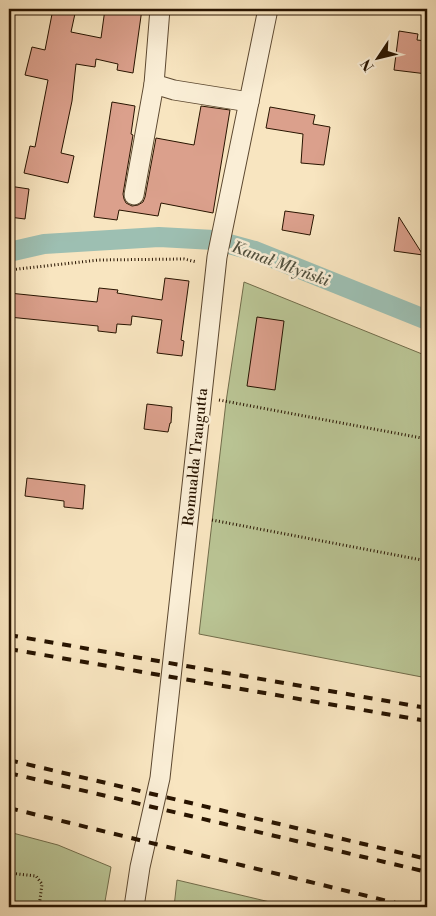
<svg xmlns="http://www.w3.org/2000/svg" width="436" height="916" viewBox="0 0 436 916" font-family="'Libre Bodoni',serif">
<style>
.green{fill:#bac595;stroke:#716c4a}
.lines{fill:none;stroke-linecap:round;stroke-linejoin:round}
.canal{stroke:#9dbfb2;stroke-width:20}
.building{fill:#dba08c;stroke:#281400}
.minor-casing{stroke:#5c4830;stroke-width:21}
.path{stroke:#281400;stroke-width:3;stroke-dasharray:1 2.5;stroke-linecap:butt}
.minor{stroke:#faeed6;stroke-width:19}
.rail{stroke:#281400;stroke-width:4;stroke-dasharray:9 9;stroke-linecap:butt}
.labels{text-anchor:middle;stroke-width:5;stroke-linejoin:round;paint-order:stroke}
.street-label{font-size:15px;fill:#281400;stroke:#faeed6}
.water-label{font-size:16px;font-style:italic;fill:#51503e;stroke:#faeed6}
</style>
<rect width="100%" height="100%" fill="#f8e5c0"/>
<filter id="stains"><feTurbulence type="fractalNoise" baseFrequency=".004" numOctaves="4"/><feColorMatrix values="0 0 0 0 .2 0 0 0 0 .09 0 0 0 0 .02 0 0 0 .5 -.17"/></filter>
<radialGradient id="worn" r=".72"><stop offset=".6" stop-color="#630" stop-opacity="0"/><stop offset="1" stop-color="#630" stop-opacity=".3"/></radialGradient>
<g class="green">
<polygon points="244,282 427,356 427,678 199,634 226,402"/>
<polygon points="9,832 58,845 111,867 104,907 9,907"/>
<polygon points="177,880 291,907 174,907"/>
</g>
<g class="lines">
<polyline class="canal" points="9,252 44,244 159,237 214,240 255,251 427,320"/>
</g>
<g class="building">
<polygon points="53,9 76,9 71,32 101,38 105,9 142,9 133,73 117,70 118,64 96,59 95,67 76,64 72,101 61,153 74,156 68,183 24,173 30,146 35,147 48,80 25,75 32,47 45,50"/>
<polygon points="399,31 418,34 417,40 427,41 427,74 394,70"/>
<polygon points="112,102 135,106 131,134 133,135 123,194 124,199 126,203 132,206 138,205 143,202 145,197 156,138 194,145 201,106 230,110 213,213 161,203 158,216 119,210 117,220 94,217"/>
<polygon points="270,107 315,115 313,124 330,127 324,165 301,163 303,134 266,128"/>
<polygon points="9,186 29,189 25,219 9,217"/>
<polygon points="285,211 314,215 310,235 282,230"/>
<polygon points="399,217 423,255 394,251"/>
<polygon points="165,278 189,281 181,340 184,341 182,356 157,353 162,320 132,316 131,325 117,324 116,333 98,331 98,326 9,317 9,293 97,302 99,288 118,290 117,293 162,300"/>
<polygon points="257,317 284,321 275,390 247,386"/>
<polygon points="147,404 172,407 171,423 170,423 168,432 144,429"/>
<polygon points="27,478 85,485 83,509 64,507 64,501 25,496"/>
</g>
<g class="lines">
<g class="minor-casing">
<g id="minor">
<polyline points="160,9 154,84 174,90 249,102"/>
<polyline points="134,195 154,84"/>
<polyline points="134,907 140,867 160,778 217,257 268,9"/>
</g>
</g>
<g class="path">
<polyline points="9,270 99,260 184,259 197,262"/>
<polyline points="219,400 427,439"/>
<polyline points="212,520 427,561"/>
<polyline points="9,873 36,876 42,884 39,907"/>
<polyline points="250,907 250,906 255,907"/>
</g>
<use href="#minor" class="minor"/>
<g class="rail">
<polyline points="9,635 427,708"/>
<polyline points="9,649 427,721"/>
<polyline points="9,760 427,859"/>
<polyline points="9,773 427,872"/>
<polyline points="9,808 412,907"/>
</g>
</g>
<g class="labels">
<g class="street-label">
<text transform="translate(195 457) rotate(-84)" y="5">Romualda Traugutta</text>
</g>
<g class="water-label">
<text transform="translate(281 263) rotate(20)" y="6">Kanał Młyński</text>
</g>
</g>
<rect width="436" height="916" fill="none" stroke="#f8e5c0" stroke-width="30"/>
<rect x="10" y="10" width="416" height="896" fill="none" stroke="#281400" stroke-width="2.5"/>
<rect x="15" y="15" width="406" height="886" fill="none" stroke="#281400"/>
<g transform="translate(378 58) rotate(235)" stroke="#faeed6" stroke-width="4" paint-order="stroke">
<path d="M0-4L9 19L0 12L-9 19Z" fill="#281400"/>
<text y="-8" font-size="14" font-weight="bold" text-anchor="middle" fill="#281400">N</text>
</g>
<rect width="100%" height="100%" filter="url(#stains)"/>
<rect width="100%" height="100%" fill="url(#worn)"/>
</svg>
